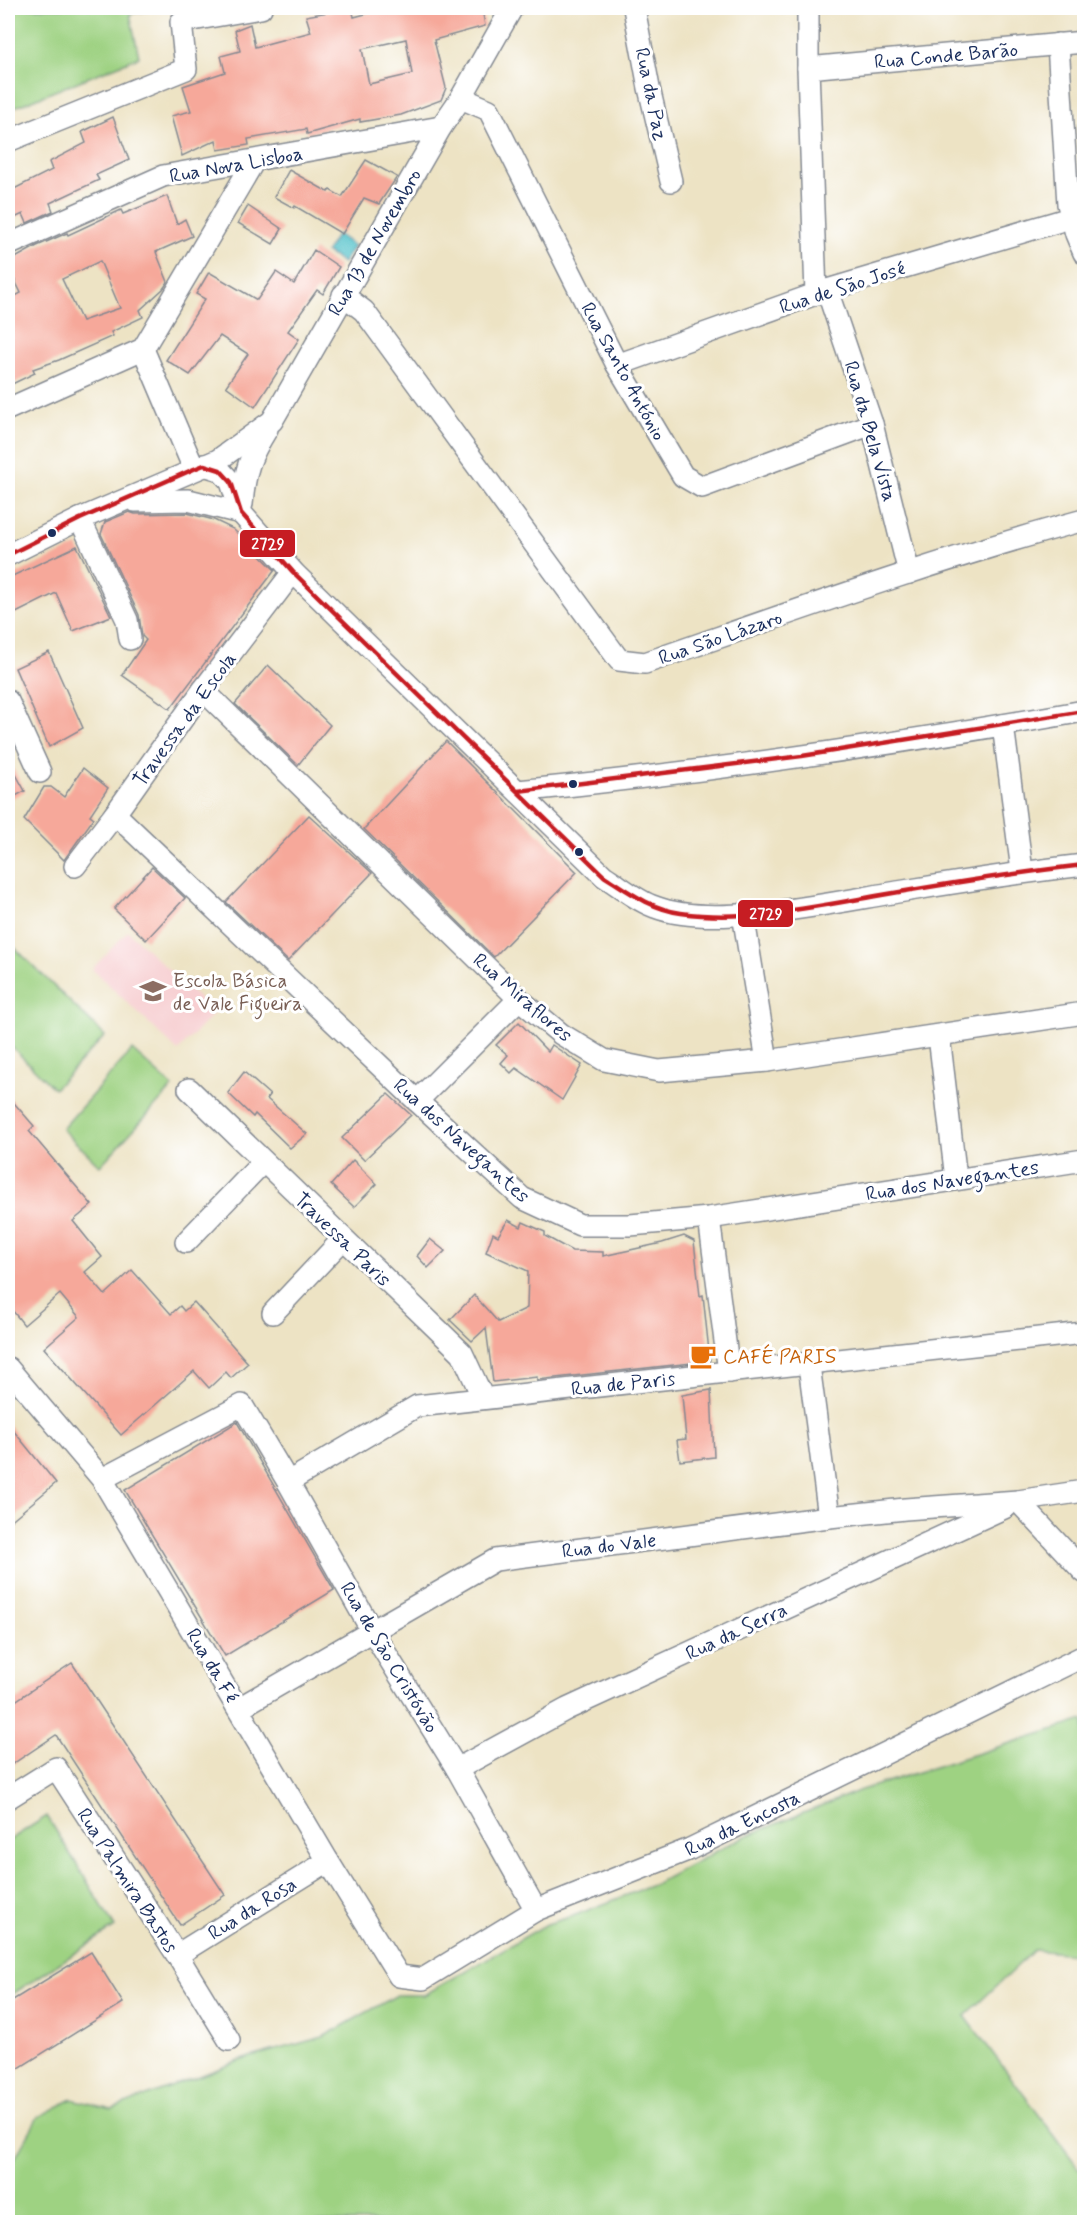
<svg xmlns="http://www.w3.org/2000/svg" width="1092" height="2230" viewBox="0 0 1092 2230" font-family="Mynerve,sans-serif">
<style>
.built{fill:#f7cfd1}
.green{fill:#9ed282;stroke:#5c8070;stroke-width:1.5}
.water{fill:#55c3cb;stroke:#387994;stroke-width:1.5}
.building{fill:#f6a89a;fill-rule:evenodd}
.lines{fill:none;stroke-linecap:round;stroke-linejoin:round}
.street-casing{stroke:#848991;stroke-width:24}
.street{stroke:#fff;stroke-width:21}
.bus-1-casing{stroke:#fff;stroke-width:9}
.bus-1{stroke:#c61d23;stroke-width:4.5}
.bus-dot{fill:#1b2f5e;stroke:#fff;stroke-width:2}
.labels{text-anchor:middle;stroke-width:6;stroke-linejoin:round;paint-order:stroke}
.street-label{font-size:20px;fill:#1b2f5e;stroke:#fff}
.education-label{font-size:20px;fill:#785e54;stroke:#fff;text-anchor:start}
.food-label{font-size:20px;fill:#c56008;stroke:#fff;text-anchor:start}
.line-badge{stroke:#fff;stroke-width:2}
.badge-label{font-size:16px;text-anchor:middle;font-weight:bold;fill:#fff}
</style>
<rect width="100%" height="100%" fill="#fff"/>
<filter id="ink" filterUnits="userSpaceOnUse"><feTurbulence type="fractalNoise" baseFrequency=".0167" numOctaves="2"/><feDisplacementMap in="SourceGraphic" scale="12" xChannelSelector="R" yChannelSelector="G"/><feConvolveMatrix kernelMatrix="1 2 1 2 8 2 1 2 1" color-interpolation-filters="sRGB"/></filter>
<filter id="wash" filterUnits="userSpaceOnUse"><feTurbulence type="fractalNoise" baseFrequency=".008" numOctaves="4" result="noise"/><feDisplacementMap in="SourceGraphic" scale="24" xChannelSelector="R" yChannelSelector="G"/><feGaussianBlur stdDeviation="1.35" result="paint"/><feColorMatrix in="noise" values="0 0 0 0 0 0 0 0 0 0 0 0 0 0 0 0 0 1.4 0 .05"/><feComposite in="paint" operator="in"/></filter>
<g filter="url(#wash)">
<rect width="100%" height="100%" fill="#ede3c4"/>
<polygon class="built" points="128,931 214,1013 178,1051 92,969"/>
<g class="green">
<polygon points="8,8 161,8 130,14 139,57 8,110"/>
<polygon points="15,948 105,1036 54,1089 8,1043 8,956"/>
<polygon points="132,1050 173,1087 100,1166 62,1129"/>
<polygon points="1084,1720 1084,1955 1034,1950 965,2016 1084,2175 1084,2222 8,2222 8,2171 38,2117 72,2099 112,2109 250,2057 323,2037 397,1995 424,1995 547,1924 573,1916 655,1884 741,1838 861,1790"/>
<polygon points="47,1816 115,1927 8,1997 8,1841"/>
</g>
<polygon class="water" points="337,234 354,246 343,263 326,252"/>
<g id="blocks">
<g class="building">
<path d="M350 8H352L354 17 388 8H392L393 11 414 8H482L485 26 434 40 446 88 441 100 401 115 360 122V119L307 134 306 129 248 139 249 145 218 150 216 140 182 156 171 116 191 111 183 86 225 72 221 56 240 51 235 30 250 24 255 47 311 32 306 16ZM406 39 412 74 369 84 362 49Z"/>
<polygon points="113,117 129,160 96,175 99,180 50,203 53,211 27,223 23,214 8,221 8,192 52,170 49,162 86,143 82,132"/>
<polygon points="366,160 397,177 379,204 364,198 342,234 295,206 294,208 274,197 289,170 328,192 330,190 342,197"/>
<path d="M167 196 177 224 185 219 192 236 156 252 168 282 163 289 140 310 143 317 111 332 113 336 59 360 33 369 35 373 8 386V300L21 293 8 266V262L37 246 67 233 68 235 121 210 123 214ZM100 261 120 308 82 321 62 279Z"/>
<polygon points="248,206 282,229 273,244 238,223"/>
<polygon points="314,250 339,267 323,294 317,290 288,331 299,339 255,407 226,386 248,354 220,336 190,375 166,360 205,299 196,294 209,272 257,300 276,272 294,284"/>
<polygon points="129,512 135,514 187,513 214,520 233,529 275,570 170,709 122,675 146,640 142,636 139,615 101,534 105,522"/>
<polygon points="77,546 111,616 73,631 56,593 8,617 8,578"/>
<polygon points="49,652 83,728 49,747 15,668"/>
<polygon points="268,665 330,725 298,765 235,704"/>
<polygon points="446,741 577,872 494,957 364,829"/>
<polygon points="8,760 25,791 8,800"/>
<polygon points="83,768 108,788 90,815 94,818 64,860 24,820 44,787 51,787 64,797"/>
<polygon points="309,815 372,873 288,961 226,902"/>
<polygon points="152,867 185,898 146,940 114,909"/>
<polygon points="519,1022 548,1052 552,1045 582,1065 562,1100 516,1068 511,1073 501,1063 508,1055 496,1045"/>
<polygon points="244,1072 270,1095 267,1099 307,1134 290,1148 255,1114 253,1117 228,1093"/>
<polygon points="388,1094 411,1115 364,1160 342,1138"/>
<polygon points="8,1096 34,1126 29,1131 92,1205 73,1221 102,1257 85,1272 105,1295 132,1270 171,1314 180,1306 184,1311 194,1302 248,1363 231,1378 226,1372 209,1388 194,1371 121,1435 44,1348 79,1317 60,1294 24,1325 8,1305"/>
<polygon points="353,1160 377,1184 354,1207 331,1185"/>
<polygon points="508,1220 521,1227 523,1222 545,1232 545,1236 572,1251 603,1252 603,1256 662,1243 684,1236 694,1241 700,1296 703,1295 710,1361 537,1380 537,1377 493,1382 486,1328 472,1341 450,1320 474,1295 498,1322 527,1308 528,1271 486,1252 493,1233 498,1236"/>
<polygon points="430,1239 445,1251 428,1268 417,1256"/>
<polygon points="711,1390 714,1457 680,1461 677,1440 686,1439 682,1395"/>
<polygon points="237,1422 334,1590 225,1656 125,1490"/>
<polygon points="8,1424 56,1483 8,1523"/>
<polygon points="72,1663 225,1895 180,1925 56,1735 8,1767 8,1706"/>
<polygon points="91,1952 123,2003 8,2075 8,2003"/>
</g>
</g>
</g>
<g filter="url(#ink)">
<use href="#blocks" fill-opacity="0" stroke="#848991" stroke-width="1.5"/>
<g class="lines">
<g class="street-casing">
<g id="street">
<polyline points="634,8 649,88 671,181"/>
<polyline points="808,8 808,68 816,294"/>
<polyline points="1058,44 1068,204 1076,234 1084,253"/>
<polyline points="808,68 1084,42"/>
<polyline points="461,98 489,110 617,365 683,476 702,487 872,424"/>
<polyline points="8,141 186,69 181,22 261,8"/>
<polyline points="8,245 163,176 441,127"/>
<polyline points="827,290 872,424 909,573"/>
<path d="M343 295 364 311 619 660 645 663C790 613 936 560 1084 520"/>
<polyline points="143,349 194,469"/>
<polyline points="617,365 827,290 1070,218"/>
<polyline points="8,409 143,349 254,161"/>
<path d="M204 465 220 470 231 482 241 513 293 572 604 876C620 886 637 901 655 907 714 930 839 901 904 891 964 881 1024 872 1084 865"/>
<polyline points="135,501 188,500 241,513"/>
<path d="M242 504C245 470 249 458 267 429"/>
<polyline points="80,519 127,620 130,639"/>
<polyline points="8,555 80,519 218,460 272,421 441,127 461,98 512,8"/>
<polyline points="203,690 519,999 561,1034 604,1060 659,1071 767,1061 1084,1013"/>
<polyline points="8,701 40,772"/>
<polyline points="1003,725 1022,871"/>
<path d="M518 791C708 772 897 744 1084 711"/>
<polyline points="115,814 417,1101 522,1198 580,1225 630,1225 709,1218 1084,1160"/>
<polyline points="75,866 115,814 203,690 293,572"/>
<polyline points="743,914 767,1061"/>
<polyline points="939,1036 956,1179"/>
<polyline points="189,1089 462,1353 483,1398"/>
<polyline points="417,1101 519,999"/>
<polyline points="709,1218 729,1372"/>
<polyline points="186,1242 263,1162"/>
<polyline points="273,1313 343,1239"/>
<polyline points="809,1365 829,1517"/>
<polyline points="8,1368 102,1479 328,1861 399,1976 423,1979 536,1910 690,1849 1084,1656"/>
<polyline points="102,1479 242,1405 288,1482 372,1631 457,1769 536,1910"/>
<polyline points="288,1482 417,1406 1084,1333"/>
<polyline points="1084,1491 1018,1501 1084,1572"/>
<polyline points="239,1708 495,1560 829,1517 905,1509 1018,1501"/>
<polyline points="457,1769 567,1709 1006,1507"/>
<polyline points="8,1798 56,1768 177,1955 229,2040"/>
<polyline points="177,1955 328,1861"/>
</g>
</g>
<use href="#street" class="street"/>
<g class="bus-1-casing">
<g id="bus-1">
<path d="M8 555 80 519 194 469 204 465 220 470 231 482 241 513 293 572 604 876C629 892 651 909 681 913 745 922 813 907 876 896 945 884 1014 873 1084 865"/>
<polyline points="518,791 802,756 1084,711"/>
</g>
</g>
<use href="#bus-1" class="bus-1"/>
</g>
</g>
<defs>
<g id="school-bare" transform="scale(2.07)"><path d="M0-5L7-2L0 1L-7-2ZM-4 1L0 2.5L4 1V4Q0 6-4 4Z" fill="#8d6e63" stroke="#fff" stroke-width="2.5" paint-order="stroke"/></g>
<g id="cafe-bare" transform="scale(2.07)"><path d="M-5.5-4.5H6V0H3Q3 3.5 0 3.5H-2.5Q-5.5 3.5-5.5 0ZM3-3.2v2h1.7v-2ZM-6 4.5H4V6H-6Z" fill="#e8710a" stroke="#fff" stroke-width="2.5" paint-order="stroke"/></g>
</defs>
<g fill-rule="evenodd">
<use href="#school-bare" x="153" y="991"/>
<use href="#cafe-bare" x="703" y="1356"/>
</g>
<g class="bus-dot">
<circle cx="52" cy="533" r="5"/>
<circle cx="573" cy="784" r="5"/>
<circle cx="579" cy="852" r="5"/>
</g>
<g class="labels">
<g class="street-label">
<text transform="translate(946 55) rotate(-5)" y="7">Rua Conde Barão</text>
<text transform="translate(652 94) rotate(78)" y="7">Rua da Paz</text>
<text transform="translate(236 164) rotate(-10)" y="7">Rua Nova Lisboa</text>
<text transform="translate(374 242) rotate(-60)" y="7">Rua 13 de Novembro</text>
<text transform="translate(842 287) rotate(-18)" y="7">Rua de São José</text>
<text transform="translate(624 371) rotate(61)" y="7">Rua Santo António</text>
<text transform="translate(871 431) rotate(74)" y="7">Rua da Bela Vista</text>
<text transform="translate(720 637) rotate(-19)" y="7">Rua São Lázaro</text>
<text transform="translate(184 719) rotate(-54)" y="7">Travessa da Escola</text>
<text transform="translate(523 997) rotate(41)" y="7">Rua Miraflores</text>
<text transform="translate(462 1140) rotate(42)" y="7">Rua dos Navegantes</text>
<text transform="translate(952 1180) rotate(-9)" y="7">Rua dos Navegantes</text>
<text transform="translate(343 1239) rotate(44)" y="7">Travessa Paris</text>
<text transform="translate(623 1383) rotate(-6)" y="7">Rua de Paris</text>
<text transform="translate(609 1545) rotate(-7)" y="7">Rua do Vale</text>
<text transform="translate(736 1631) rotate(-25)" y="7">Rua da Serra</text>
<text transform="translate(390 1657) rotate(59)" y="7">Rua de São Cristóvão</text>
<text transform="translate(213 1665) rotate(59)" y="7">Rua da Fé</text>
<text transform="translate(742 1823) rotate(-26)" y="7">Rua da Encosta</text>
<text transform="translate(128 1880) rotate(57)" y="7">Rua Palmira Bastos</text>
<text transform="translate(252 1908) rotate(-32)" y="7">Rua da Rosa</text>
</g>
<g class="education-label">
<text x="173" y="987">Escola Básica<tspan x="173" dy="23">de Vale Figueira</tspan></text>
</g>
<g class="food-label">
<text x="723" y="1363">CAFÉ PARIS</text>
</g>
</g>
<g class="line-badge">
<rect x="239" y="529" width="57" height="29" rx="6" fill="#c61d23"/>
<rect x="737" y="899" width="57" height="29" rx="6" fill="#c61d23"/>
</g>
<g class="badge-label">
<text x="268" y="549">2729</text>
<text x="766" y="919">2729</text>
</g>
<rect width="1092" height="2230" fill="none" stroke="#fff" stroke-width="30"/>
</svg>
